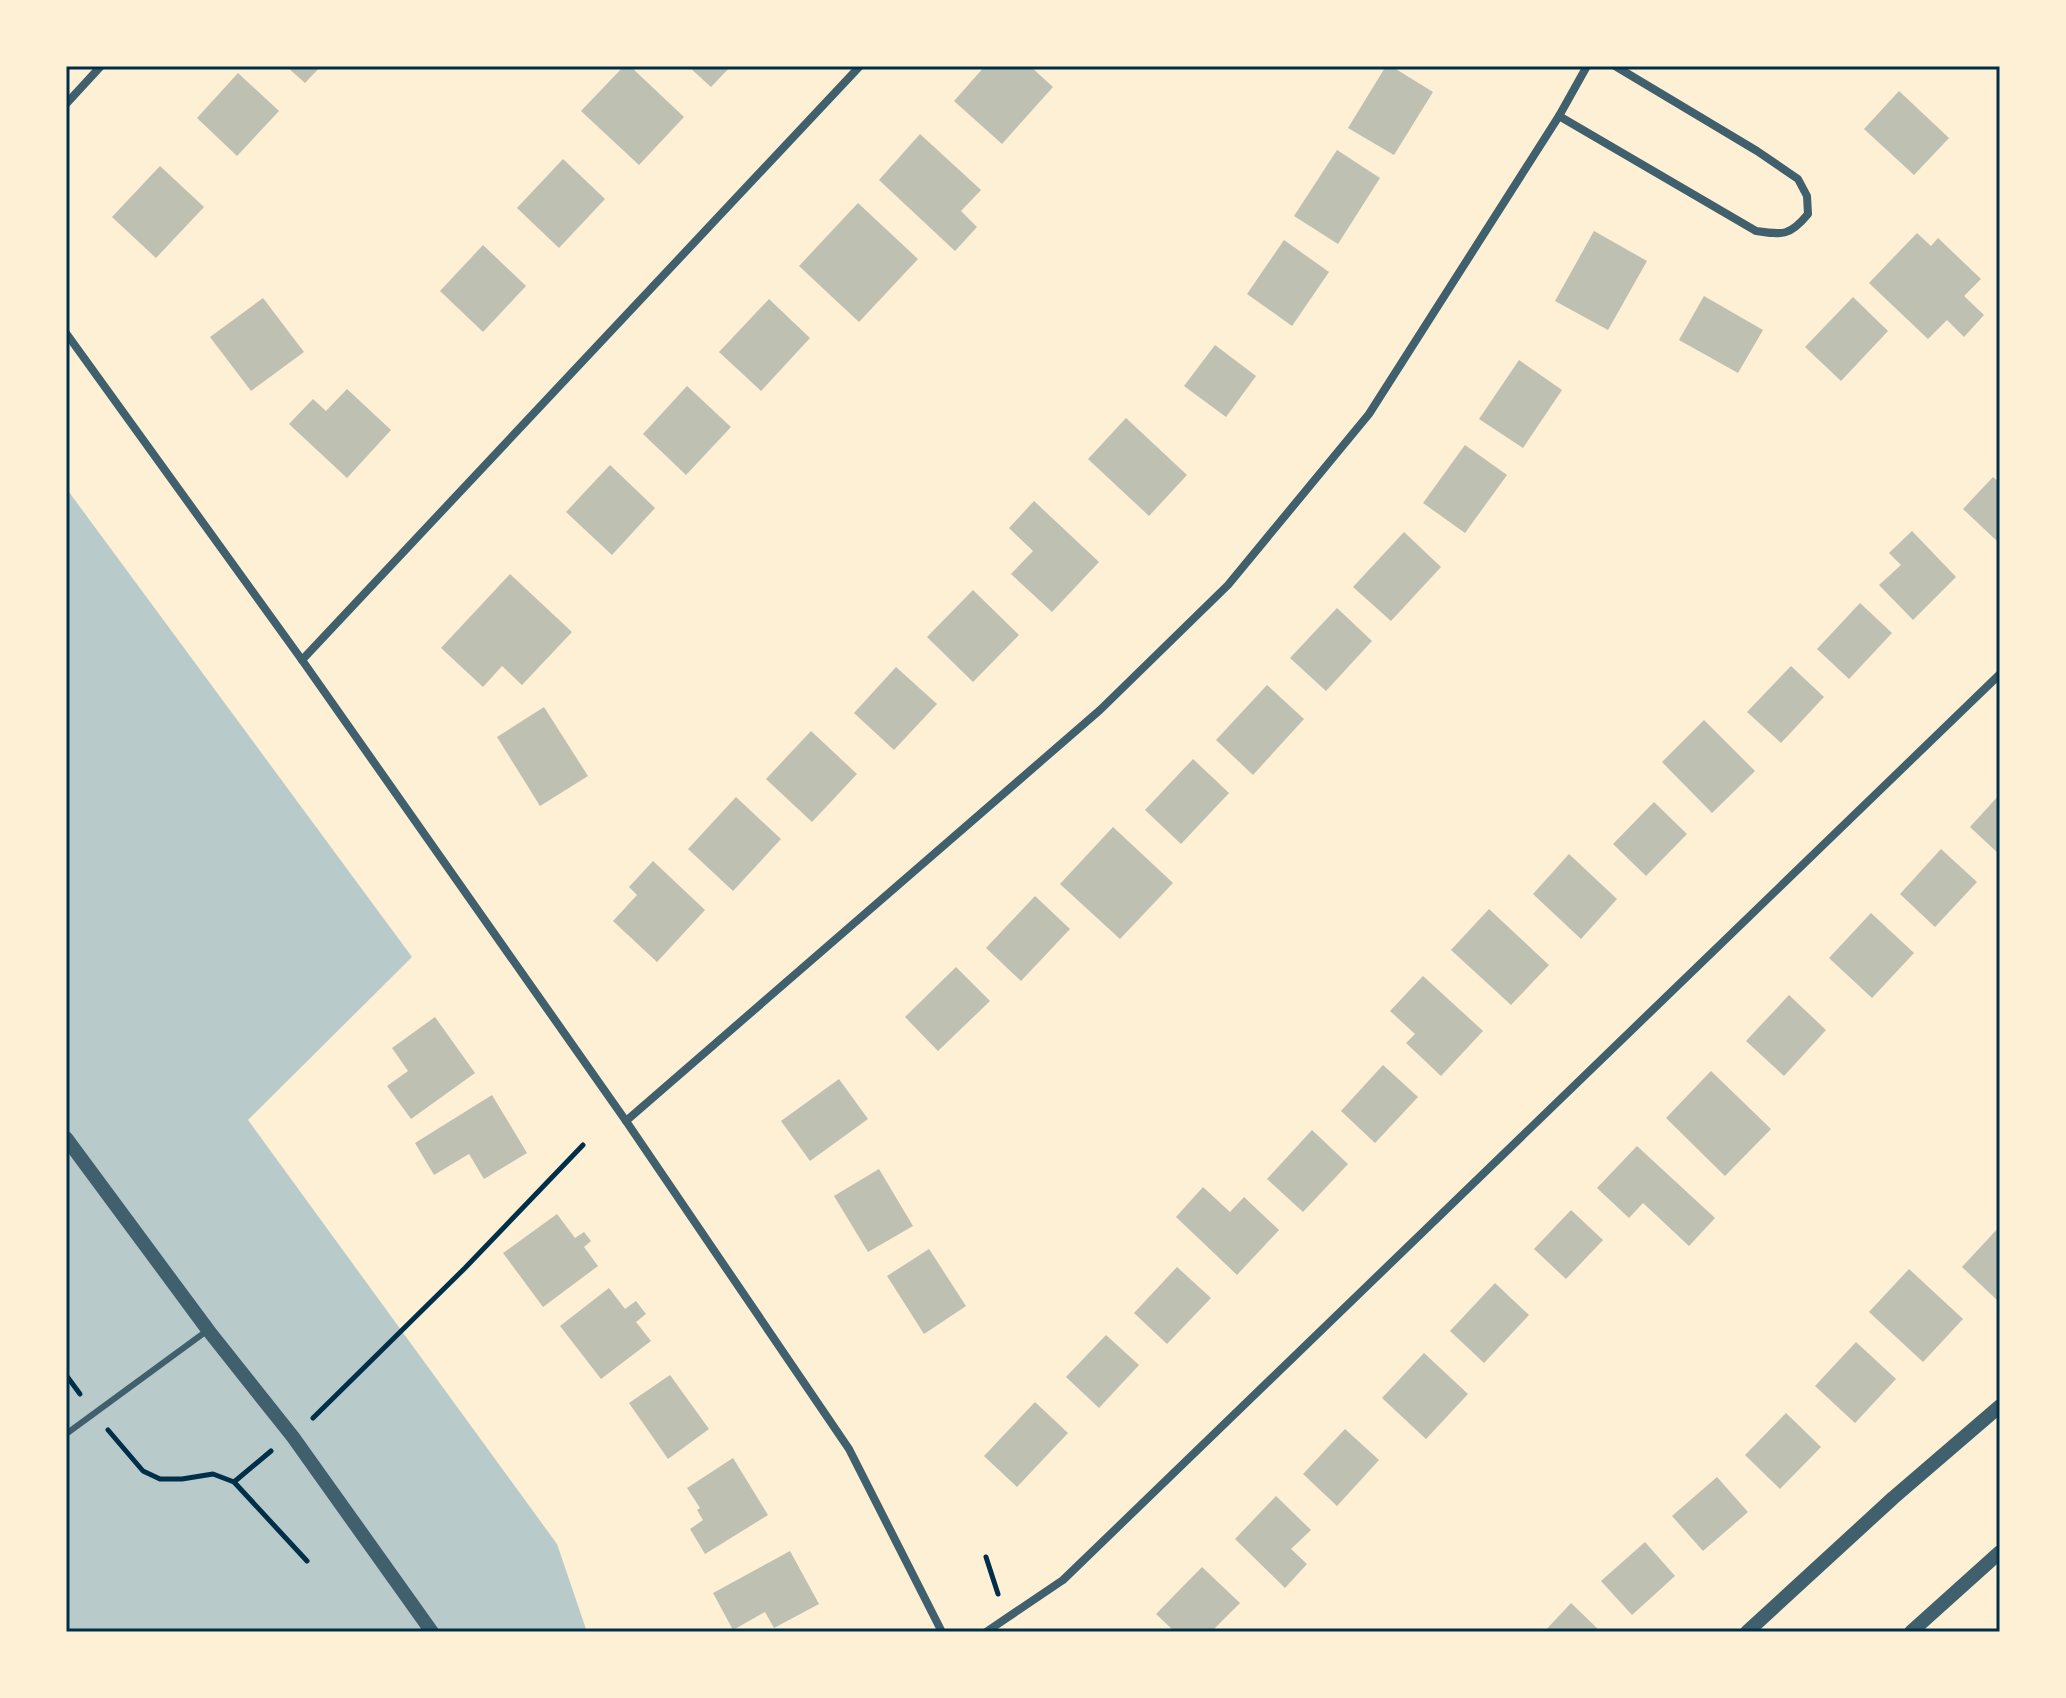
<svg xmlns="http://www.w3.org/2000/svg" width="2066" height="1698" viewBox="0 0 2066 1698" font-family="Barlow,sans-serif">
<style>
.green{fill:#b9caca}
.building{fill:#bec0b2}
.lines{fill:none;stroke-linecap:round;stroke-linejoin:round}
.path{stroke:#003049;stroke-width:5}
.service{stroke:#3f606c;stroke-width:6}
.minor{stroke:#3f606c;stroke-width:8}
.tertiary{stroke:#3f606c;stroke-width:14}
.neatline{fill:none;stroke:#003049;stroke-width:3}
</style>
<rect width="100%" height="100%" fill="#fdf0d5"/>
<polygon class="green" points="66,488 412,957 248,1120 557,1544 587,1632 66,1632"/>
<g class="building">
<polygon points="286,66 321,66 305,83"/>
<polygon points="624,66 630,66 684,117 639,165 581,111"/>
<polygon points="688,66 731,66 711,87"/>
<polygon points="985,66 1030,66 1053,87 1002,144 954,101"/>
<polygon points="1386,66 1391,66 1433,92 1394,155 1348,128"/>
<polygon points="238,73 279,111 237,156 197,118"/>
<polygon points="1899,91 1949,138 1914,175 1864,129"/>
<polygon points="920,134 981,190 961,211 977,227 955,251 879,180"/>
<polygon points="1337,150 1380,178 1338,244 1294,216"/>
<polygon points="563,159 605,199 559,248 517,208"/>
<polygon points="160,166 204,207 156,258 112,217"/>
<polygon points="858,203 918,259 859,322 799,266"/>
<polygon points="1594,231 1647,261 1608,330 1555,301"/>
<polygon points="1917,233 1931,246 1938,238 1981,279 1964,296 1984,315 1964,337 1947,320 1928,339 1869,283"/>
<polygon points="1284,240 1329,272 1292,326 1247,294"/>
<polygon points="483,245 526,286 483,332 440,291"/>
<polygon points="1704,296 1763,330 1738,373 1679,340"/>
<polygon points="1853,297 1888,331 1841,381 1805,347"/>
<polygon points="263,298 304,352 251,391 210,337"/>
<polygon points="769,299 810,338 761,391 719,352"/>
<polygon points="1215,345 1256,376 1226,417 1184,386"/>
<polygon points="1519,360 1562,390 1523,448 1479,419"/>
<polygon points="687,386 731,427 686,475 643,434"/>
<polygon points="347,389 391,430 347,478 289,424 313,399 326,411"/>
<polygon points="1126,418 1187,475 1149,516 1088,459"/>
<polygon points="1465,445 1507,475 1465,533 1423,503"/>
<polygon points="610,465 655,508 612,555 566,512"/>
<polygon points="1993,477 2000,483 2000,540 1998,542 1963,509"/>
<polygon points="1034,501 1099,562 1052,612 1011,574 1033,551 1009,528"/>
<polygon points="1912,531 1956,577 1913,620 1879,585 1901,565 1889,553"/>
<polygon points="1404,532 1441,567 1391,621 1353,587"/>
<polygon points="510,574 572,632 522,685 502,666 483,687 441,648"/>
<polygon points="973,590 1019,635 973,682 927,637"/>
<polygon points="1860,603 1892,633 1849,679 1817,649"/>
<polygon points="1337,608 1372,641 1326,691 1290,658"/>
<polygon points="1791,666 1824,697 1781,743 1747,712"/>
<polygon points="896,667 937,704 894,750 854,713"/>
<polygon points="1267,685 1304,719 1253,775 1216,740"/>
<polygon points="544,707 588,776 540,806 497,737"/>
<polygon points="1704,720 1755,771 1712,813 1662,762"/>
<polygon points="811,731 857,774 812,822 766,779"/>
<polygon points="1193,759 1229,793 1181,844 1145,810"/>
<polygon points="2000,794 2000,855 1970,827"/>
<polygon points="736,797 781,839 733,891 688,849"/>
<polygon points="1654,802 1687,834 1646,876 1613,844"/>
<polygon points="1113,827 1173,883 1120,939 1060,884"/>
<polygon points="1941,849 1977,882 1935,927 1900,894"/>
<polygon points="1569,854 1617,899 1581,939 1533,894"/>
<polygon points="653,861 705,910 657,962 613,921 637,895 629,887"/>
<polygon points="1035,896 1070,929 1021,981 986,948"/>
<polygon points="1489,909 1549,965 1511,1005 1451,950"/>
<polygon points="1871,913 1914,953 1872,998 1829,958"/>
<polygon points="956,967 990,1001 938,1051 905,1017"/>
<polygon points="1423,976 1483,1031 1441,1076 1406,1043 1415,1034 1390,1011"/>
<polygon points="1789,995 1826,1030 1784,1076 1746,1041"/>
<polygon points="435,1017 475,1073 411,1119 387,1086 408,1071 392,1048"/>
<polygon points="1383,1065 1418,1097 1375,1143 1341,1111"/>
<polygon points="1711,1071 1771,1129 1725,1176 1666,1118"/>
<polygon points="839,1079 868,1119 810,1161 781,1121"/>
<polygon points="492,1095 527,1153 484,1179 469,1154 434,1175 415,1143"/>
<polygon points="1312,1130 1348,1164 1303,1212 1267,1179"/>
<polygon points="1637,1146 1715,1218 1689,1246 1643,1203 1629,1218 1597,1188"/>
<polygon points="879,1169 913,1226 868,1252 834,1196"/>
<polygon points="1203,1187 1230,1212 1244,1197 1279,1230 1237,1275 1176,1217"/>
<polygon points="1571,1210 1603,1240 1566,1279 1534,1249"/>
<polygon points="557,1214 575,1238 584,1232 591,1241 584,1247 598,1266 543,1307 503,1253"/>
<polygon points="2000,1226 2000,1297 1997,1300 1962,1267"/>
<polygon points="929,1249 966,1306 924,1334 887,1276"/>
<polygon points="1177,1267 1211,1298 1167,1344 1134,1313"/>
<polygon points="1909,1269 1963,1319 1923,1362 1869,1312"/>
<polygon points="1495,1283 1529,1315 1484,1363 1450,1331"/>
<polygon points="609,1288 625,1309 636,1301 646,1314 636,1322 651,1341 601,1379 560,1326"/>
<polygon points="1106,1335 1139,1365 1099,1408 1066,1377"/>
<polygon points="1856,1342 1896,1379 1855,1423 1815,1386"/>
<polygon points="1424,1353 1468,1394 1426,1439 1382,1398"/>
<polygon points="670,1375 709,1429 668,1459 629,1403"/>
<polygon points="1035,1402 1068,1433 1017,1487 984,1456"/>
<polygon points="1786,1413 1821,1447 1780,1489 1745,1455"/>
<polygon points="1345,1429 1379,1460 1337,1506 1303,1474"/>
<polygon points="733,1458 768,1515 705,1554 690,1529 703,1520 697,1510 700,1508 687,1488"/>
<polygon points="1717,1477 1748,1512 1703,1551 1672,1516"/>
<polygon points="1276,1496 1311,1530 1291,1549 1307,1564 1285,1588 1235,1539"/>
<polygon points="1645,1542 1675,1576 1632,1615 1601,1581"/>
<polygon points="790,1551 819,1604 774,1628 765,1612 733,1630 713,1593"/>
<polygon points="1202,1567 1240,1603 1211,1632 1175,1632 1156,1614"/>
<polygon points="1571,1603 1601,1632 1544,1632"/>
</g>
<g class="lines">
<g class="path">
<polyline points="66,1375 80,1394"/>
<polyline points="313,1418 465,1268 583,1145"/>
<polyline points="108,1430 143,1471 160,1479 182,1479 213,1474 234,1482 307,1561"/>
<polyline points="234,1482 271,1451"/>
<polyline points="986,1557 998,1594"/>
</g>
<polyline class="service" points="66,1434 208,1330"/>
<g class="minor">
<polyline points="66,104 101,66"/>
<path d="M1559 116 1756 231C1783 235 1790 236 1808 214L1807 196 1798 179 1757 151 1615 66"/>
<polyline points="66,333 302,660 626,1121 849,1449 942,1632"/>
<polyline points="302,660 860,66"/>
<polyline points="626,1121 1100,710 1228,585 1369,414 1559,116 1587,66"/>
<polyline points="986,1632 1063,1580 2000,674"/>
</g>
<g class="tertiary">
<polyline points="66,1138 208,1330 293,1437 432,1632"/>
<polyline points="1747,1632 1893,1498 2000,1406"/>
<polyline points="1911,1632 2000,1552"/>
</g>
</g>
<rect width="2066" height="1698" fill="none" stroke="#fdf0d5" stroke-width="136"/>
<rect x="68" y="68" width="1930" height="1562" class="neatline"/>
</svg>
